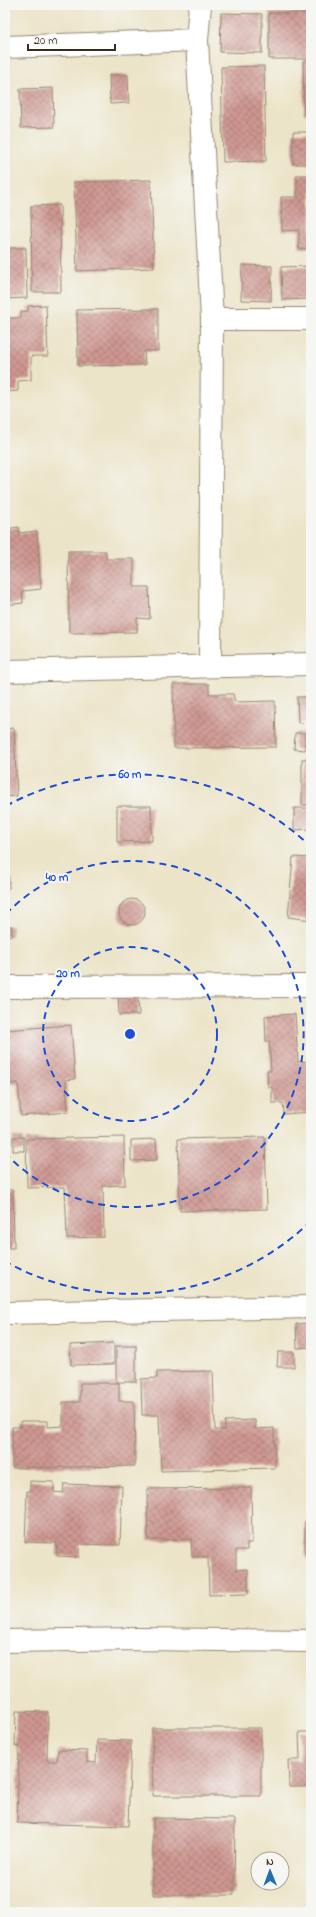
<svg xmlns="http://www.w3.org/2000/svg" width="316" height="1917" viewBox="0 0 316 1917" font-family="'Indie Flower',sans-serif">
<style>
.building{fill:url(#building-cross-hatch)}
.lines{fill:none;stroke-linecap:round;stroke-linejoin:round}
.street-casing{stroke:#948773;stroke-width:24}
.street{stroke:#fff;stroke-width:22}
.ring{fill:none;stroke:#1d4ed8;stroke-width:2;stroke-dasharray:7 5}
.centre{fill:#1d4ed8;stroke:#f6f6f2;stroke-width:2}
.ring-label{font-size:12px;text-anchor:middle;font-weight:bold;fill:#1d4ed8;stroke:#f6f6f2;stroke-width:4;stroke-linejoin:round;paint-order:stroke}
</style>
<defs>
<pattern id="building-cross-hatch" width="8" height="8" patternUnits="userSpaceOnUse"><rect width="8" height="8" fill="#cf9792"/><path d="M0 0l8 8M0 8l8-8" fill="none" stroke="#a97b77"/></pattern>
</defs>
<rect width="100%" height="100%" fill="#f6f6f2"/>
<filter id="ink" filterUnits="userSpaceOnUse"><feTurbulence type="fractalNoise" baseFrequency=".025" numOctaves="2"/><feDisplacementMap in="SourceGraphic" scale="8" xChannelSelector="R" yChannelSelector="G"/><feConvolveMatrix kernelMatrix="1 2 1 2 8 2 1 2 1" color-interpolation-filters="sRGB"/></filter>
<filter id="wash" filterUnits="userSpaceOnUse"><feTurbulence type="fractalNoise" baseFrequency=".012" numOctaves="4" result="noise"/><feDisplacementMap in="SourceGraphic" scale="16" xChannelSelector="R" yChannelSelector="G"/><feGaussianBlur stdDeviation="0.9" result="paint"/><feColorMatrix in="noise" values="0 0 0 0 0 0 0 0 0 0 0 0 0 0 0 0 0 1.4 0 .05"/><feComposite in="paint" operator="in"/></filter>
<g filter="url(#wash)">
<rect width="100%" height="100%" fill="#ece4c8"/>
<g id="blocks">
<g class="building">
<polygon points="221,13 262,14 262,53 220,52"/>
<rect x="269" y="13" width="42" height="46"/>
<polygon points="303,61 311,61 311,114 304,114"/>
<polygon points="264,66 266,161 223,162 221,67"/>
<polygon points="109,75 128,75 129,103 110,104"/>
<polygon points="53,88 54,127 21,128 20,89"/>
<rect x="293" y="132" width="18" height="32"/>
<polygon points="297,175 311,175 311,249 299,249 299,230 282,231 281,197 297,197"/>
<polygon points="151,180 154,268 77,271 74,182"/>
<polygon points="60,205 61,292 32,292 31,206"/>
<polygon points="5,248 26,248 27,298 5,299"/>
<polygon points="242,265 272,266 271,301 241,300"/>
<polygon points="311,266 311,299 282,300 281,267"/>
<polygon points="46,305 48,356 31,356 31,380 18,381 18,391 5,392 5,318 21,318 21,312 28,311 28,306"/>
<polygon points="158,309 158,351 144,351 145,365 78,366 77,310"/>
<polygon points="19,527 19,533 37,531 41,589 22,591 23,603 5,605 5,529"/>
<polygon points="68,551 106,551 106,559 134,559 134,587 149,587 150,619 137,618 137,632 69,633"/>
<polygon points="173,684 209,684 209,694 233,694 235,702 275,701 276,747 174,748"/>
<polygon points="297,697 309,697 309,722 298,723"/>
<polygon points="14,728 17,796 5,797 5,729"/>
<polygon points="295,733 305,733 305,750 294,749"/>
<rect x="302" y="759" width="9" height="46"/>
<polygon points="117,806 151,806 152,841 117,842"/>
<polygon points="294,808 311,808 311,829 294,830"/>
<polygon points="5,811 7,811 9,888 5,890"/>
<polygon points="293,857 311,858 311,920 288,917"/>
<circle cx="132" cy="912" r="13"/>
<rect x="5" y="926" width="7" height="10"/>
<polygon points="138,994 139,1015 119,1015 118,995"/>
<polygon points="295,1014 298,1062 311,1061 311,1112 284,1114 283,1103 272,1103 272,1087 268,1087 267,1071 271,1071 269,1041 266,1042 265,1016"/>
<polygon points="71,1025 75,1079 66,1080 68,1112 21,1116 18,1083 9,1084 5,1030"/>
<rect x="13" y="1137" width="11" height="14"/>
<polygon points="124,1137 125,1185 103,1186 104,1237 67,1238 65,1187 27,1188 26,1139"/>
<polygon points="265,1137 267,1209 180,1211 178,1139"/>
<polygon points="156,1139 157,1160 131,1161 131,1140"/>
<polygon points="5,1190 13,1190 14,1248 5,1248"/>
<polygon points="311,1323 311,1347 297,1348 296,1324"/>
<polygon points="114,1343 114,1364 71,1365 70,1345"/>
<rect x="116" y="1346" width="20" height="36"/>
<polygon points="278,1352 294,1352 294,1367 277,1367"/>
<polygon points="213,1371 215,1430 225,1430 225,1421 255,1420 255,1429 274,1428 275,1468 161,1471 159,1415 142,1415 141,1379 157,1378 157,1372"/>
<polygon points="80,1383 119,1383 119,1401 134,1401 135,1466 12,1468 12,1427 21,1427 21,1421 48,1421 48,1427 63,1426 63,1402 80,1402"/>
<polygon points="30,1481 54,1482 54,1492 63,1493 64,1484 122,1486 120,1545 79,1544 79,1557 57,1556 57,1543 25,1542 27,1491 30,1492"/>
<polygon points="251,1488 252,1543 247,1543 247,1550 236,1550 236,1570 248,1569 248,1594 209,1595 208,1557 192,1557 191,1539 148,1540 147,1489"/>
<rect x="305" y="1522" width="6" height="34"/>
<polygon points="16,1711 48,1712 47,1761 57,1761 58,1750 87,1751 87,1762 96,1763 97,1740 131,1741 128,1826 17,1823 19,1747 15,1746"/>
<polygon points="152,1728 261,1728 261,1796 153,1796"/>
<polygon points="299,1732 311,1732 311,1787 289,1787 288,1760 300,1760"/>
<polygon points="153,1818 235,1819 234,1895 153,1895"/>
</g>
</g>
</g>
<g filter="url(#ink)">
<use href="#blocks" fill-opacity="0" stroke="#948773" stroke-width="1"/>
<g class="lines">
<g class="street-casing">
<g id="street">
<polyline points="200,5 197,40 212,319 210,665"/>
<polyline points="5,47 197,40"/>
<polyline points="212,319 311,319"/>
<polyline points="5,671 311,664"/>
<polyline points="5,987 311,986"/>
<polyline points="5,1313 311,1307"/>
<polyline points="5,1641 139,1639 311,1641"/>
</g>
</g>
<use href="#street" class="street"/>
</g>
</g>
<g class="ring">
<circle cx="130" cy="1034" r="87"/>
<path d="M6 914A173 173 0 1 1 6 1154"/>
<path d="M311 1221A260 260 0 0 1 6 1262M6 806A260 260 0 0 1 311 847"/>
</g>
<circle cx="130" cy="1034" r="6" class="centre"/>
<g class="ring-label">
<text x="130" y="778">60 m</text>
<text x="57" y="881">40 m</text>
<text x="68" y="977">20 m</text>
</g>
<rect width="316" height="1917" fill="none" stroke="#f6f6f2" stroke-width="20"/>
<g transform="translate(270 1871) rotate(359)"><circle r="19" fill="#f6f6f2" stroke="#aba49d"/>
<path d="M0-3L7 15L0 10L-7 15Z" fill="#1f6fb2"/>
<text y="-6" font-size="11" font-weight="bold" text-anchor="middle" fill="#3b2a1e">N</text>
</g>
<path d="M28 44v6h87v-6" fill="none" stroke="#3b2a1e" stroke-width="2"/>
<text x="34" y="44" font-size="12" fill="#3b2a1e" stroke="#f6f6f2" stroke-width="3" paint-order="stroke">20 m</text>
</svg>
